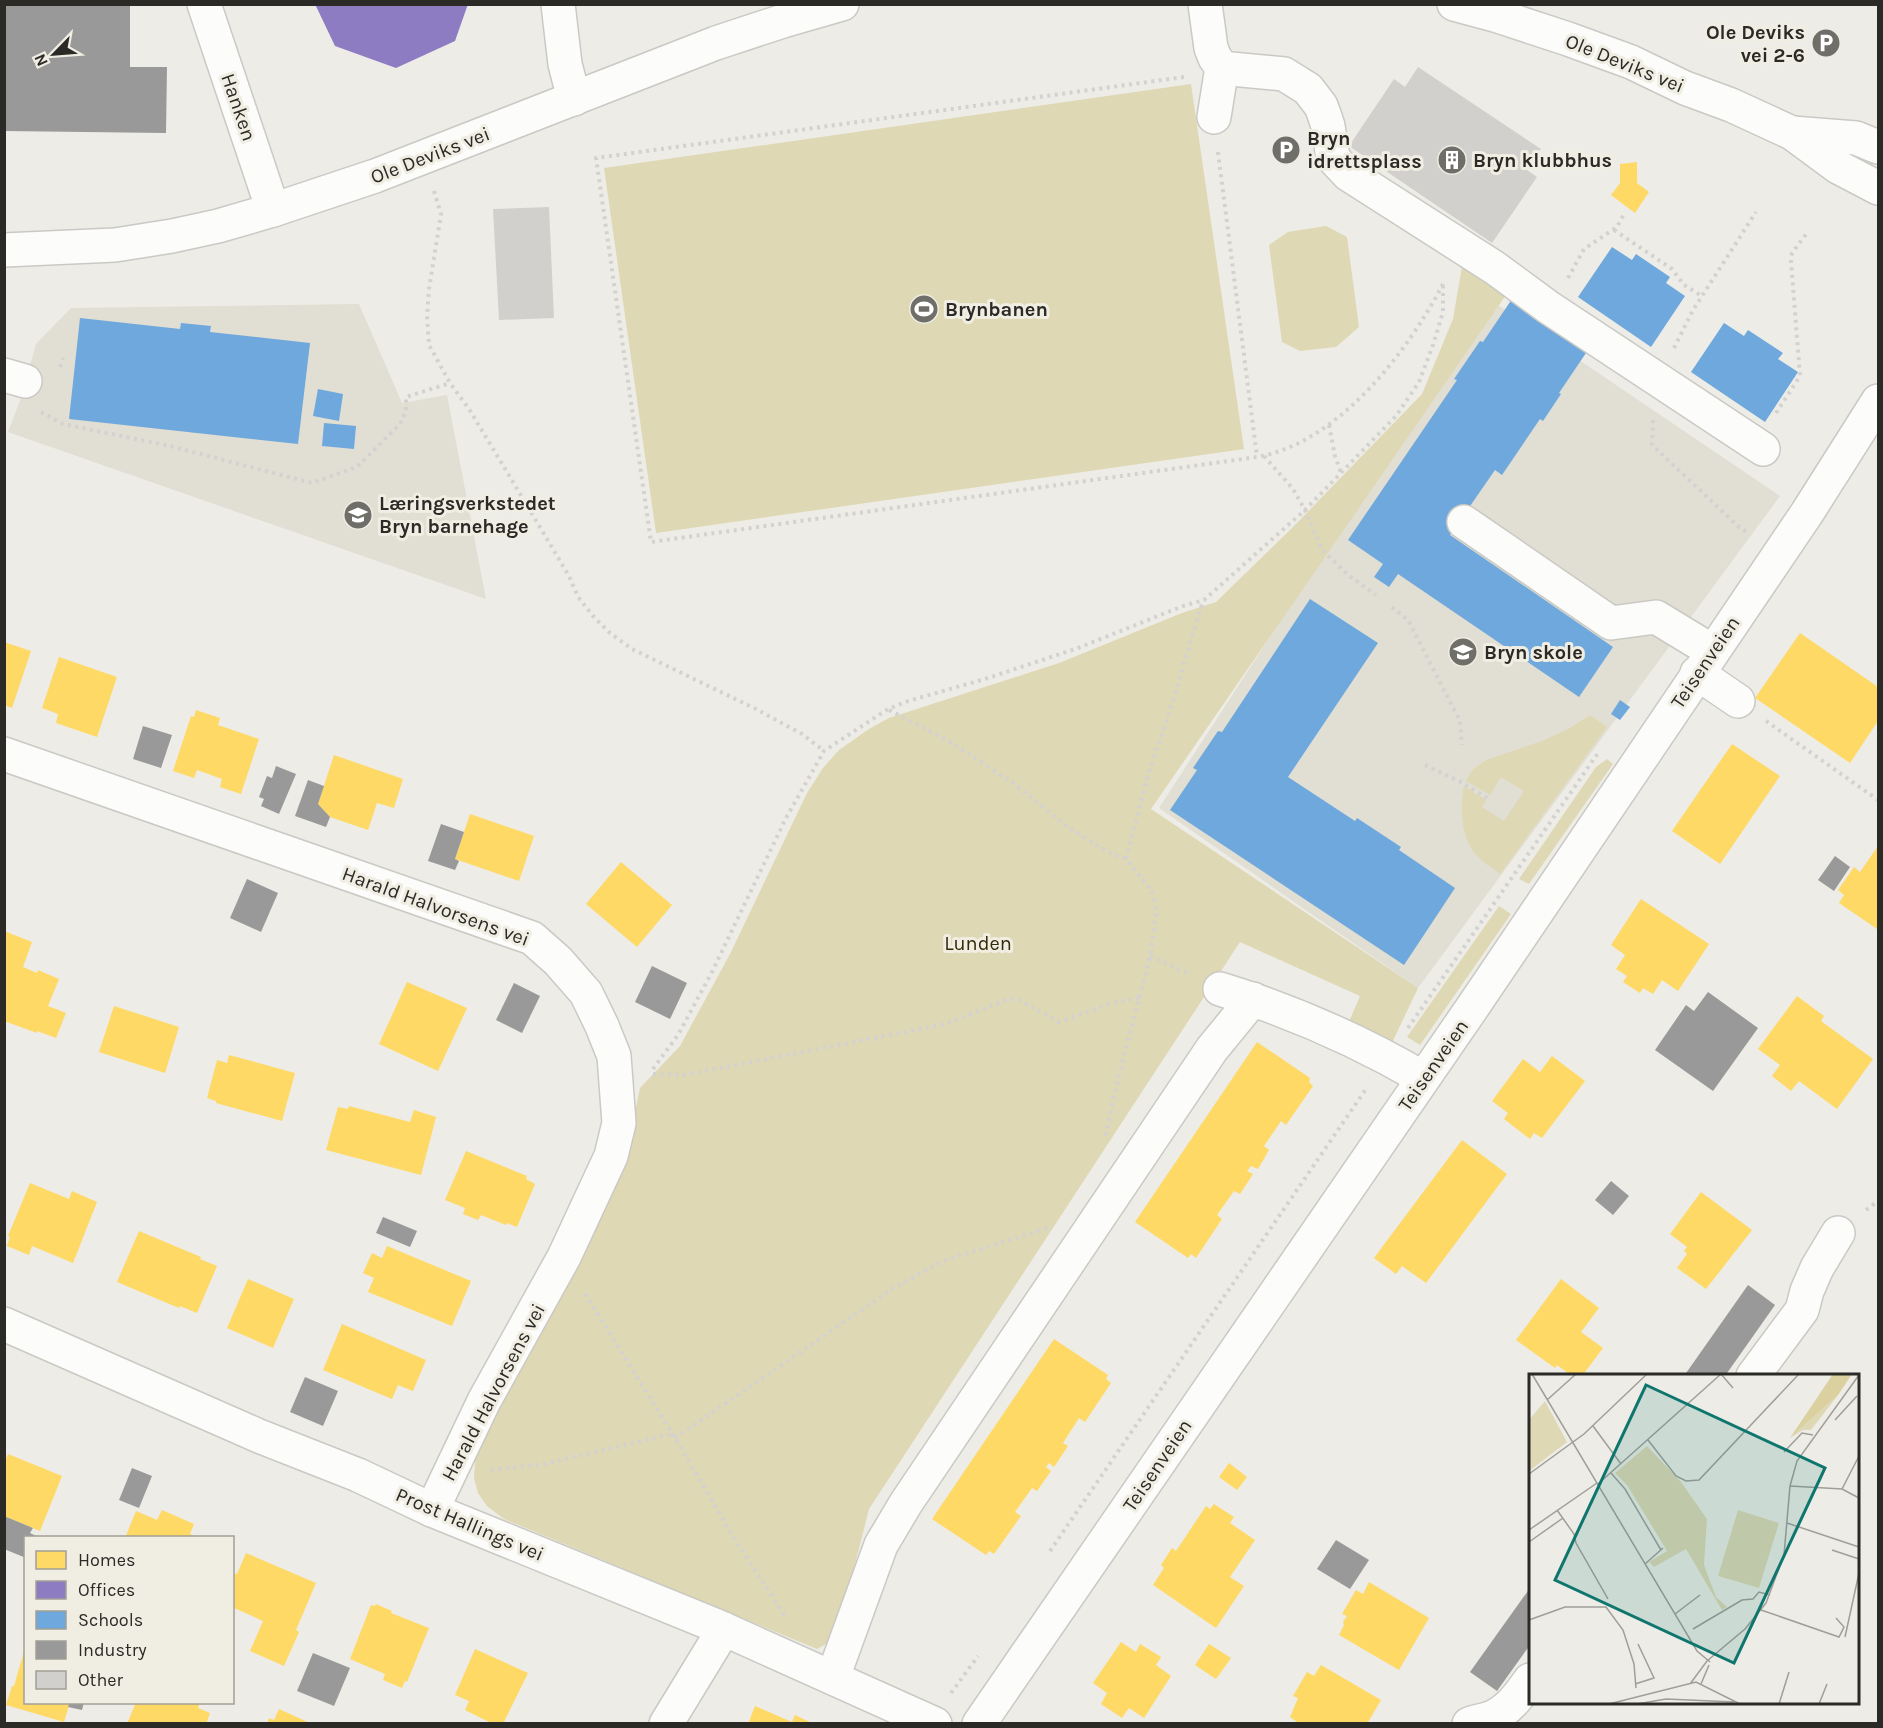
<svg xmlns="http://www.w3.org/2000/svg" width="1883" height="1728" viewBox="0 0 1883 1728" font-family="Karla,sans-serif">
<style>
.built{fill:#e1ded3}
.green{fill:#dfd8b4}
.homes{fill:#ffd966}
.offices{fill:#8e7cc3}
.schools{fill:#6fa8dc}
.industry{fill:#999}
.building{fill:#d2d0cc}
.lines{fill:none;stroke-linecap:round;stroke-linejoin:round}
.minor-casing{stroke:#cac9c4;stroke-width:36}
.path{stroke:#d3d2d0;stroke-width:4;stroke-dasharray:3 4.5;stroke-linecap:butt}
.minor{stroke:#fcfcfb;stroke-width:33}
.labels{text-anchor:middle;stroke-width:6;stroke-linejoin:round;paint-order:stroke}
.poi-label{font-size:20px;font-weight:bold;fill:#2b2a26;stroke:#f0eee3;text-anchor:start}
.street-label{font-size:20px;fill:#2b2a26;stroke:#f0eee3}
.park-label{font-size:20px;fill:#322b06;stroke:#f0eee3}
.inset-road{fill:none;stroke:#9f9e99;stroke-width:1.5}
.view{fill:#0f766e;fill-opacity:0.15;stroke:#0f766e;stroke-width:3}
.inset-edge{fill:none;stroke:#2b2a26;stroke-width:3}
</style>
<rect width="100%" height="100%" fill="#edece6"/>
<g class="built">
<polygon points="1489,299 1780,496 1418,988 1159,808"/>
<polygon points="359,304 402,403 447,395 486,599 8,432 21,398 36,344 71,308"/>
</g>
<g class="green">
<polygon points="1191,84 1244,449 656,533 604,168"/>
<polygon points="1326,226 1347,237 1359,327 1336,347 1300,351 1282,342 1269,245 1288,232"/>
<polygon points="1463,261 1506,295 1151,809 1418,988 1390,1047 1348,1024 1360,996 1240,942 869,1509 839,1627 830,1642 817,1649 504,1519 487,1506 478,1493 474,1478 476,1450 512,1382 584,1255 614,1187 628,1146 640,1088 680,1046 730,954 807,793 823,768 839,750 869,729 889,718 1059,663 1182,613 1216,602 1293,527 1422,394 1453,319"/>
<path d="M1590 715 1607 727 1500 874C1490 866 1477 859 1471 848 1461 831 1460 805 1464 786L1486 800 1482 807 1504 821 1524 791 1501 777 1490 795 1466 781 1472 770 1486 760 1542 741 1570 728Z"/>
<polygon points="1607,759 1613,764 1529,884 1519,879 1596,767"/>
<polygon points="1499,906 1511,914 1420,1045 1407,1037"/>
</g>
<g class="homes">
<polygon points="1637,162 1637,183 1649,192 1635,213 1611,195 1620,183 1620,164"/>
<polygon points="1800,633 1878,687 1878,721 1850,763 1755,698"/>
<polygon points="4,642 31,651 12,708 4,705"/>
<polygon points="59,657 117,677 97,737 56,723 58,714 42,708"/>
<polygon points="196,710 220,718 218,725 259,739 241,794 220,787 222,779 197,770 194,778 173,771 191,716 194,717"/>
<polygon points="1732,744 1780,776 1720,864 1672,831"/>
<polygon points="334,755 403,779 394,808 377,803 368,830 330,817 318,804"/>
<polygon points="470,814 534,836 519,881 455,859"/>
<polygon points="1878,846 1878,927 1877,929 1839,903 1844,895 1838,890 1854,867 1860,872"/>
<polygon points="621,862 672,905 637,947 586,904"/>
<polygon points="1641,899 1709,944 1678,991 1662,980 1653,994 1643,988 1640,993 1623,982 1627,976 1616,969 1625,955 1611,945"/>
<polygon points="4,931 32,942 23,967 37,973 38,970 59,979 48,1006 66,1013 56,1038 37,1031 37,1033 4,1021"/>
<polygon points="407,982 467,1008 438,1071 379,1044"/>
<polygon points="1797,996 1824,1016 1821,1021 1873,1059 1837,1109 1799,1081 1791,1091 1772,1076 1780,1065 1758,1049"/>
<polygon points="114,1006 179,1027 165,1073 99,1052"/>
<polygon points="1257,1042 1310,1078 1309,1082 1313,1086 1286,1125 1281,1121 1264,1146 1269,1150 1258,1169 1251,1166 1247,1171 1253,1174 1240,1194 1234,1191 1217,1215 1222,1219 1196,1258 1191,1254 1188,1258 1135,1222"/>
<polygon points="229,1055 295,1073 282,1121 216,1103 216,1101 207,1098 217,1060 227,1063"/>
<polygon points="1552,1056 1585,1081 1542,1138 1534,1133 1530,1139 1504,1119 1508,1113 1492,1101 1523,1059 1540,1072"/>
<polygon points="349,1106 410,1122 414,1110 436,1117 421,1175 326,1150 338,1107 348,1109"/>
<polygon points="1462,1140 1507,1174 1426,1283 1402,1266 1396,1274 1374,1258"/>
<polygon points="466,1151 527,1176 526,1179 535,1184 517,1227 507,1223 506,1225 481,1215 478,1220 463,1214 465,1208 445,1200"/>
<polygon points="30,1183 69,1199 72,1191 97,1202 73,1263 32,1246 29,1255 7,1246 10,1237 8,1236"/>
<polygon points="1701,1192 1752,1230 1706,1289 1677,1268 1687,1254 1684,1251 1687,1247 1670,1234"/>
<polygon points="139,1231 201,1257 200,1259 217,1266 197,1313 180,1306 179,1308 117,1282"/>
<polygon points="387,1246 471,1281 452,1326 368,1292 374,1278 363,1273 372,1253 382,1258"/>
<polygon points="248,1279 294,1299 273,1348 227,1328"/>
<polygon points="1561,1279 1599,1308 1581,1332 1603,1348 1582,1376 1572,1376 1557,1365 1555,1368 1516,1340"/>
<polygon points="342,1324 426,1360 413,1391 398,1385 392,1399 323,1370"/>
<polygon points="1054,1339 1108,1375 1106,1379 1111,1383 1085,1422 1079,1418 1063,1443 1068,1446 1054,1467 1049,1463 1046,1467 1051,1471 1037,1491 1032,1488 1015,1512 1021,1516 994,1554 989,1551 986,1555 932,1519"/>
<polygon points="8,1454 62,1476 40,1531 4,1516 4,1463"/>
<polygon points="1229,1463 1247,1477 1237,1490 1219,1477"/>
<polygon points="1214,1504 1234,1517 1230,1523 1255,1540 1230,1577 1244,1586 1216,1628 1153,1585 1164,1568 1161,1565 1172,1548 1176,1551 1206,1506 1210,1509"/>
<polygon points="162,1510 194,1524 190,1534 199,1538 125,1538 136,1511 157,1520"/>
<polygon points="246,1553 316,1583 296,1630 299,1632 284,1666 250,1651 263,1621 232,1607 232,1573 237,1574"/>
<polygon points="1369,1582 1429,1618 1399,1670 1339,1635 1344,1625 1343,1622 1347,1616 1342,1614 1356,1590 1363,1594"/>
<polygon points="376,1604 392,1611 391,1613 429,1628 407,1682 405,1681 402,1688 383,1680 385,1674 350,1659 371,1605 375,1606"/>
<polygon points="1121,1642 1136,1652 1140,1644 1161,1657 1156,1665 1171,1676 1144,1718 1129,1708 1122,1718 1101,1704 1107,1693 1093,1683"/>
<polygon points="1209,1644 1231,1658 1216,1679 1195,1665"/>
<polygon points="25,1648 26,1702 70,1702 64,1722 6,1705 12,1686 14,1686"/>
<polygon points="475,1649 528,1673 503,1724 493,1724 465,1710 469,1701 455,1695"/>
<polygon points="1321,1665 1381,1700 1367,1724 1300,1724 1290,1717 1298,1698 1293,1696 1307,1672 1314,1676"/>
<polygon points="136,1702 200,1702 198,1708 210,1713 206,1724 127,1724"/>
<polygon points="755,1706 792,1722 795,1715 814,1724 748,1724"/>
<polygon points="279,1709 312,1724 267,1724 269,1718 274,1720"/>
</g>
<polygon class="offices" points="315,4 468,4 455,41 396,68 335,46"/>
<g class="schools">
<polygon points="1612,247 1632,260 1636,254 1670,277 1666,283 1685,296 1651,347 1578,297"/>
<polygon points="1512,299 1588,350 1559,393 1561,394 1543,421 1540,419 1502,475 1495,470 1450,535 1613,647 1579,697 1398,574 1389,587 1374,577 1383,564 1348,540 1457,380 1454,379 1480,341 1483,342"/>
<polygon points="80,318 180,329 181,323 211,326 210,332 310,343 298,444 69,419"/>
<polygon points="1724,323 1744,336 1748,330 1783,353 1778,359 1798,372 1765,422 1691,372"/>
<polygon points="318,389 343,394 339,421 313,416"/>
<polygon points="324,423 356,426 354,449 322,446"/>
<polygon points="1310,599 1378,643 1288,777 1355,821 1357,818 1401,847 1399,850 1455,888 1404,965 1170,810 1197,770 1193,768 1218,731 1222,732"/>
<polygon points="1620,700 1630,707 1620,720 1611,714"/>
</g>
<g class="industry">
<polygon points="4,4 130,4 130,67 167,67 166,133 4,131"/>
<polygon points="143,726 172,735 161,768 133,759"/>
<polygon points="276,766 296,774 279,814 261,806 264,799 259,797 267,776 272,778"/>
<polygon points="308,780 324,786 318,804 330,817 326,827 295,816"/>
<polygon points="441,824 464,832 455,859 459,861 455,870 428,861"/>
<polygon points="1835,856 1850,867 1834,891 1818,880"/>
<polygon points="247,879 278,893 261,932 230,918"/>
<polygon points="652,966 687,983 670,1019 635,1002"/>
<polygon points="514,983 540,996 522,1033 496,1020"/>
<polygon points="1708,992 1758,1028 1713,1091 1655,1050 1686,1005 1694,1011"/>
<polygon points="1611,1181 1629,1196 1613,1215 1595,1200"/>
<polygon points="383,1217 417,1231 410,1247 376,1233"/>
<polygon points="1748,1285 1775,1305 1725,1376 1684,1376"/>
<polygon points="305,1377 338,1391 323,1426 290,1412"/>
<polygon points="132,1468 152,1476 139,1508 119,1500"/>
<polygon points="4,1516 33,1528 30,1533 40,1538 26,1538 26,1558 4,1549"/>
<polygon points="1336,1540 1369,1560 1350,1589 1317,1569"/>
<polygon points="1530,1588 1530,1645 1497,1691 1470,1672"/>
<polygon points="313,1653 350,1668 334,1706 297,1691"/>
<polygon points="70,1702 84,1702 82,1710 68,1707"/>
</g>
<g class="building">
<polygon points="1418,67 1541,149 1527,170 1537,177 1492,243 1349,146 1394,79 1405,87"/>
<polygon points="549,207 554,318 499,320 493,209"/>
</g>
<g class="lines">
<g class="minor-casing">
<g id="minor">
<polyline points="204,4 273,210"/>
<polyline points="558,4 565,64 574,99"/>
<polyline points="1205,4 1211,48 1215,58 1222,67 1231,69 1284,74 1308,89 1321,106 1324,114 1328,126 1333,158 1348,174 1495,268 1548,307 1763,449"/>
<polyline points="1454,4 1495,15 1568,39 1631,62 1685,88 1731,105 1792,133 1838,167 1878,188"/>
<polyline points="1214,117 1222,67"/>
<polyline points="1792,133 1856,138 1878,147"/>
<polyline points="4,250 115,245 172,236 218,226 273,210 375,176 716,43 783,21 842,4"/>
<polyline points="4,375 25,381"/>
<polyline points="1464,522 1611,623 1656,617 1712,651"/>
<polyline points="1697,673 1738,701"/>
<polyline points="4,754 532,938 558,961 586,993 602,1026 614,1056 619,1123 611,1156 564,1257 484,1401 432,1510"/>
<path d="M1220 989C1292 1011 1358 1040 1423 1078"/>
<polyline points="4,1324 259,1436 358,1475 432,1510 717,1626 935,1724"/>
<polyline points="1753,1376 1802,1310 1807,1291 1817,1268 1838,1233"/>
<polyline points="833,1677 881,1545 906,1503 1212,1049 1253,999"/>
<polyline points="666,1724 724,1629"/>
<polyline points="979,1724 1474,1005 1807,513 1878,401"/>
<path d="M1469 1724C1477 1721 1486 1720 1493 1717 1510 1709 1520 1694 1530 1680"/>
</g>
</g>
<g class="path">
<path d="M1184 77 596 158 651 542 1257 457C1338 443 1407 353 1443 284"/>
<polyline points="1218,152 1257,457"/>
<polyline points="434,191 441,214 429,289 427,316 429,345 450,383 469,409 513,482 569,576 578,597 593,616 610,633 632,649 756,709 802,734 824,751"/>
<polyline points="1614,230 1672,269 1684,285 1702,296"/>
<polyline points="1568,278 1584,249 1617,227 1625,212"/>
<polyline points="1674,348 1693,310 1756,212"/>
<polyline points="60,367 63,358"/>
<polyline points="41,412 63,424 170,446 312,483 357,467 400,424 406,412 406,397 450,383"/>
<polyline points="1776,413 1800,376 1791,261 1792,253 1807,233"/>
<polyline points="1653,420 1652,445 1739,527 1750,534"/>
<polyline points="1329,425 1335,456 1341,473"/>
<polyline points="1264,456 1293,489 1305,510 1322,550 1348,575 1376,595"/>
<polyline points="1392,607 1408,620 1460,721 1462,745"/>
<polyline points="889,710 947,740 1013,783 1065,825 1110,853 1126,859 1151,890 1155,902 1156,914 1150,956 1112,1103 1105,1140"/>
<polyline points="1766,721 1878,800"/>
<polyline points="1425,765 1463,783 1487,798"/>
<polyline points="1126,859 1150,768 1164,729 1203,601"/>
<polyline points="1150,956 1187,973"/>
<polyline points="1408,1028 1598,753"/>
<polyline points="653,1069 678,1035 712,972 786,818 824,751 888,709 908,701 985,679 1078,648 1183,606 1204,600 1305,510 1396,416 1419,382 1433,345 1443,312 1443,285"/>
<polyline points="653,1074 684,1075 946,1024 1008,999 1017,999 1059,1022 1112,1003 1139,998"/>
<polyline points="1866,1210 1878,1201"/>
<polyline points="585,1294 675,1438 731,1533 785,1616"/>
<polyline points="675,1438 892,1289 943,1261 1047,1228"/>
<polyline points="491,1470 544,1464 672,1434"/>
<polyline points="1050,1551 1366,1089"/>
<polyline points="951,1693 978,1656"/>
</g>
<use href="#minor" class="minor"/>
</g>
<defs>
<g id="parking-disc" transform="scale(1.5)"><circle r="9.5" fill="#6f6e69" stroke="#f0eee3"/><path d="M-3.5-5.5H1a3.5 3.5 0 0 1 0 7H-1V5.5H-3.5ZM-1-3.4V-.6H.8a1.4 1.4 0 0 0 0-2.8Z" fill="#fff"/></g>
<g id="building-disc" transform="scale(1.5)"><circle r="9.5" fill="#6f6e69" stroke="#f0eee3"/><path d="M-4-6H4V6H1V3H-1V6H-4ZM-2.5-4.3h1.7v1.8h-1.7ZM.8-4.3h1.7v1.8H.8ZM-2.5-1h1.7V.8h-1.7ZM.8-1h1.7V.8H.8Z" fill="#fff"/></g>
<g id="stadium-disc" transform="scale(1.5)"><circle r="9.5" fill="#6f6e69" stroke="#f0eee3"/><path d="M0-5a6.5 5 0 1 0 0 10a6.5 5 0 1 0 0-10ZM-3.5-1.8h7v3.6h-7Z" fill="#fff"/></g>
<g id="school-disc" transform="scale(1.5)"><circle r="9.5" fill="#6f6e69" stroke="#f0eee3"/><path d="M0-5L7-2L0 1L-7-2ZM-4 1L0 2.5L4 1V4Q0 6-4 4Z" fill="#fff"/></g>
</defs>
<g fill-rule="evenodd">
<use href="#parking-disc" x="1826" y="43"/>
<use href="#parking-disc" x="1286" y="150"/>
<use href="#building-disc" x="1452" y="160"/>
<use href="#stadium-disc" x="924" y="309"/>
<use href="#school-disc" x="358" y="515"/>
<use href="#school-disc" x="1463" y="652"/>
</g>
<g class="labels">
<g class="poi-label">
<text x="1805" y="39" text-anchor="end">Ole Deviks<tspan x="1805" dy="23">vei 2-6</tspan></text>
<text x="1307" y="145">Bryn<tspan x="1307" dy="23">idrettsplass</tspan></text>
<text x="1473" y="167">Bryn klubbhus</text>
<text x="945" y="316">Brynbanen</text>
<text x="379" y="510">Læringsverkstedet<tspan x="379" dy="23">Bryn barnehage</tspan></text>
<text x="1484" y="659">Bryn skole</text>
</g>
<g class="street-label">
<text transform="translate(1625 63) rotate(22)" y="7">Ole Deviks vei</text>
<text transform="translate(239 107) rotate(71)" y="7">Hanken</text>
<text transform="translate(430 155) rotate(-21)" y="7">Ole Deviks vei</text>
<text transform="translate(1705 662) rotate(-56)" y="7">Teisenveien</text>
<text transform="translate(436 906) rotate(20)" y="7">Harald Halvorsens vei</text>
<text transform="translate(1433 1065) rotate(-55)" y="7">Teisenveien</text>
<text transform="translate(493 1392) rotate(-62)" y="7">Harald Halvorsens vei</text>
<text transform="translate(1157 1465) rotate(-56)" y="7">Teisenveien</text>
<text transform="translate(470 1524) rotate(23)" y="7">Prost Hallings vei</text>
</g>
<g class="park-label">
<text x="978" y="950">Lunden</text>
</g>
</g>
<g transform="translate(1529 1374)">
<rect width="330" height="330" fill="#edece6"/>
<path d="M309 21 282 56H274L261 64ZM16 27 38 68 0 97V46ZM118 72 152 108 178 145 175 191 187 223 198 233 193 236 157 175 125 193 120 188 138 177 98 111 86 99ZM209 136 250 149 230 214 189 202Z" fill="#dfd8b4"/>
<path d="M304 0H323L309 21 261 64Z" fill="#dad0a0"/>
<path class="inset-road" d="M3 0 168 277 181 288M192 0 204 14M18 26 47 0M306 46 328 22M64 52 92 90M119 66 147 102 157 107 170 106 270 0M255 78 273 59 284 61M82 99 96 115 132 176M0 100 55 60 118 0M69 110 192 0M261 112 313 115 330 82M313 115 330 124M28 136 45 160 47 169 79 225M258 149 330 173M0 156 68 109M0 168 34 144M303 176 330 185M116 190 134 174M232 236 310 263 315 253 307 244M146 240 171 221M0 246 36 233H77L94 256 105 290 107 314M164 255 213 226 224 225 230 218 241 221M316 263 330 199M106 310 125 304 109 270M161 310 178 287 216 255 237 229 255 181 261 112 268 87 330 1M172 310 180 291M80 330 167 308 211 330M108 330 137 325 205 328M250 330 260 298M290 330 298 310"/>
<path class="view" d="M117 11 296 94 205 289 26 206Z"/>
<rect width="330" height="330" class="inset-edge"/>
</g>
<rect width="1883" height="1728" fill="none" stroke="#2b2a26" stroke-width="12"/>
<rect x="24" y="1536" width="210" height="168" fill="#f0eee3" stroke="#a1a097" stroke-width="1.5"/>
<rect x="36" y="1551" width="30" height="18" fill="#ffd966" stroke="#a1a097" stroke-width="1.5"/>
<text x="78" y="1566" font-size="18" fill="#2b2a26">Homes</text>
<rect x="36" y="1581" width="30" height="18" fill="#8e7cc3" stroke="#a1a097" stroke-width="1.5"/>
<text x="78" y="1596" font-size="18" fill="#2b2a26">Offices</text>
<rect x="36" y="1611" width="30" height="18" fill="#6fa8dc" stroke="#a1a097" stroke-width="1.5"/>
<text x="78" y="1626" font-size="18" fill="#2b2a26">Schools</text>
<rect x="36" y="1641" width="30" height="18" fill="#999999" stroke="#a1a097" stroke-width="1.5"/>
<text x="78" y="1656" font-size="18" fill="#2b2a26">Industry</text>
<rect x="36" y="1671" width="30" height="18" fill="#d2d0cc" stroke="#a1a097" stroke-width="1.5"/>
<text x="78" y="1686" font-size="18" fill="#2b2a26">Other</text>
<g transform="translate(54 54) rotate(245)" stroke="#f0eee3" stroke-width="4.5" paint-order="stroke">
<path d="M0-4.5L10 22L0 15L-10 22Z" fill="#2b2a26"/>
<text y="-9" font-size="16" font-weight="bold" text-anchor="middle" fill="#2b2a26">N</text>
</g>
</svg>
